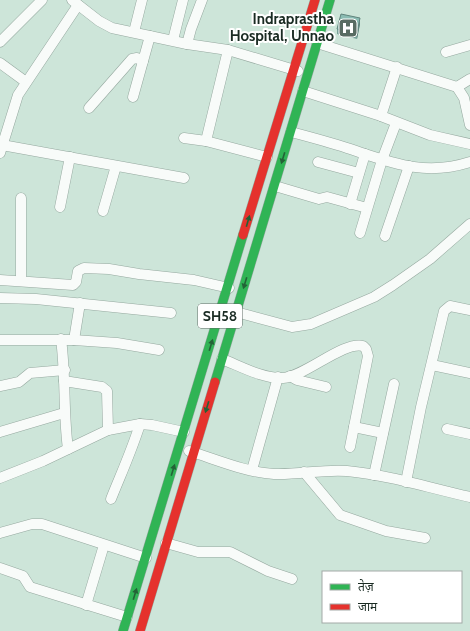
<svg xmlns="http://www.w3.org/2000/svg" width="470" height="631" viewBox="0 0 470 631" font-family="Cabin,'Noto Sans Devanagari',sans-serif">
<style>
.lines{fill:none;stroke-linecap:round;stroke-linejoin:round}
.street-casing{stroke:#95a89f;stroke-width:11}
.fast-casing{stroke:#95a89f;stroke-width:10}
.jam-casing{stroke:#95a89f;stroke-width:10}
.street{stroke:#f8fbf9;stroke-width:10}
.fast{stroke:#30b455;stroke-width:9}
.jam{stroke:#e5322d;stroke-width:9}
.wall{fill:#78a29a}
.shaded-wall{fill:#61847d}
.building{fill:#8bbcb3;stroke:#61847d}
.oneway{fill:#236237}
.labels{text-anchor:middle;stroke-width:4;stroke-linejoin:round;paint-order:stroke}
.shield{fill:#fff;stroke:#5f6b65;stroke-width:1}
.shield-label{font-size:14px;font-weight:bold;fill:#1a2b23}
.poi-label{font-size:15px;font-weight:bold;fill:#1a2b23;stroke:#fff;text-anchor:end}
</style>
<rect width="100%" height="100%" fill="#cde5d9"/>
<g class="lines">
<g class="street-casing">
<g id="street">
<polyline points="72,0 99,21 112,28 187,44 228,50 298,71"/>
<polyline points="134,32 142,0"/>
<polyline points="173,40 183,0"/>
<polyline points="0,42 42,0"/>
<polyline points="317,43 457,87 464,98 470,125"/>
<polyline points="187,44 191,29 202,0"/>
<polyline points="446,52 470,45"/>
<polyline points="0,63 26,82"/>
<polyline points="457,87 470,79"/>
<polyline points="303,91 381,116 430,135 470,144"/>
<polyline points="133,97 150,36"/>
<polyline points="89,108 132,59 137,58 143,61"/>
<polyline points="381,116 397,67"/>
<path d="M291 132C310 137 329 142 347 148 390 162 424 177 470 162"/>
<polyline points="184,138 206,141 267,157"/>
<polyline points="206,141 228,50"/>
<polyline points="2,145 184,178"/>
<polyline points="0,153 18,95 78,5"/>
<polyline points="318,162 359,173"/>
<polyline points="275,186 319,199 327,197 367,208"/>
<polyline points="21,198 21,281"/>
<polyline points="350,204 365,154"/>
<polyline points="60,207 70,157"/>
<polyline points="103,211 116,166"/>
<polyline points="360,233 382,160 396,123"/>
<polyline points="385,236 409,166"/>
<polyline points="0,280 73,285 76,282 78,271 84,268 109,269 139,274 194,280 229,288"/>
<polyline points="0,298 36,299 171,313"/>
<polyline points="236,312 292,327 311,324 374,297 393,285 430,259 470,224"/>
<path d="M61 339C66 376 63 412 68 449"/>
<polyline points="0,340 74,340 117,343 159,350"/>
<polyline points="74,340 80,303"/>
<path d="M222 359C240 366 263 379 283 378 306 376 343 341 363 346L366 349 368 356 350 447"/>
<polyline points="432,365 470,373"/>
<polyline points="290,376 297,380 326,387"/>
<polyline points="64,381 102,387 107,391 108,430"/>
<polyline points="0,386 19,382 30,373 65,370"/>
<polyline points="354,427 383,433"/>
<polyline points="447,429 470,434"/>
<polyline points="0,432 64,413"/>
<path d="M189 451C215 459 248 473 274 474 299 475 323 469 347 471 389 475 430 488 470 497"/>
<polyline points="252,470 278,377"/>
<polyline points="304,472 340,515 386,531 425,538"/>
<polyline points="374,475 394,384"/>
<polyline points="0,478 43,461 108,430 140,424 152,425 184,432"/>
<polyline points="406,482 421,407 444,311 450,306 470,310"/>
<path d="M111 499C121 474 132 450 140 424"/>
<polyline points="0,533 32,524 42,524 146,558"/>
<polyline points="166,543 198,552 230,552 268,571 292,579"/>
<polyline points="0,568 23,576 30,587 127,617"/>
<polyline points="86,605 104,545"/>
</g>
</g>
<g class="fast-casing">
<g id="fast">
<polyline points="215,382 330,0"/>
<polyline points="123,631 243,235"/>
</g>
</g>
<g class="jam-casing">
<g id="jam">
<polyline points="243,235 315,0"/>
<polyline points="140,631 215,382"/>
</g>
</g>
<use href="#street" class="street"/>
<use href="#fast" class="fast"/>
<use href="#jam" class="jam"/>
</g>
<polygon class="wall" points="360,24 357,39 337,34 337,29"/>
<polygon class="shaded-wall" points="360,18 360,24 357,39 357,33"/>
<polygon class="building" points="341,14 360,18 357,33 337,29"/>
<defs><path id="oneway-solid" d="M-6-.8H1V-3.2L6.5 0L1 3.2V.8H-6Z"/></defs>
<g class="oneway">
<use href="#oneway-solid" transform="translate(283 158) rotate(107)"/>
<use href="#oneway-solid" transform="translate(248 221) rotate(-74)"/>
<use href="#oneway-solid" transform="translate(245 283) rotate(107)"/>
<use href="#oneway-solid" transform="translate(211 345) rotate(-73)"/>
<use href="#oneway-solid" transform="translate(207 407) rotate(107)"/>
<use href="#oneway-solid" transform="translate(173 470) rotate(-73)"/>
<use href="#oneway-solid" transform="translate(135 594) rotate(-73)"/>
</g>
<defs>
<g id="hospital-square" transform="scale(1)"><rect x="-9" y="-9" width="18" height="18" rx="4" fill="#596c63" stroke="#fff"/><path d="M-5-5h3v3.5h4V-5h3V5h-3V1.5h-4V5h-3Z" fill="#fff"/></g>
</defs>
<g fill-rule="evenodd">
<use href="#hospital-square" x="348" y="28"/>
</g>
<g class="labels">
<rect class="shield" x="198" y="304" width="44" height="24" rx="3"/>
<g class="shield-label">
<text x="220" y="321">SH58</text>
</g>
<g class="poi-label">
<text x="334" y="24">Indraprastha<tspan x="334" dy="17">Hospital, Unnao</tspan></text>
</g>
</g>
<rect x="322" y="571" width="140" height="52" fill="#ffffff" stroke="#a3aaa7"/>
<rect x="330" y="584" width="20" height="6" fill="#30b455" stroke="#a3aaa7"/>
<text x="358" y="591" font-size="12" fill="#1a2b23">तेज़</text>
<rect x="330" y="604" width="20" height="6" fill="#e5322d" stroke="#a3aaa7"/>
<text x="358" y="611" font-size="12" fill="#1a2b23">जाम</text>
</svg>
